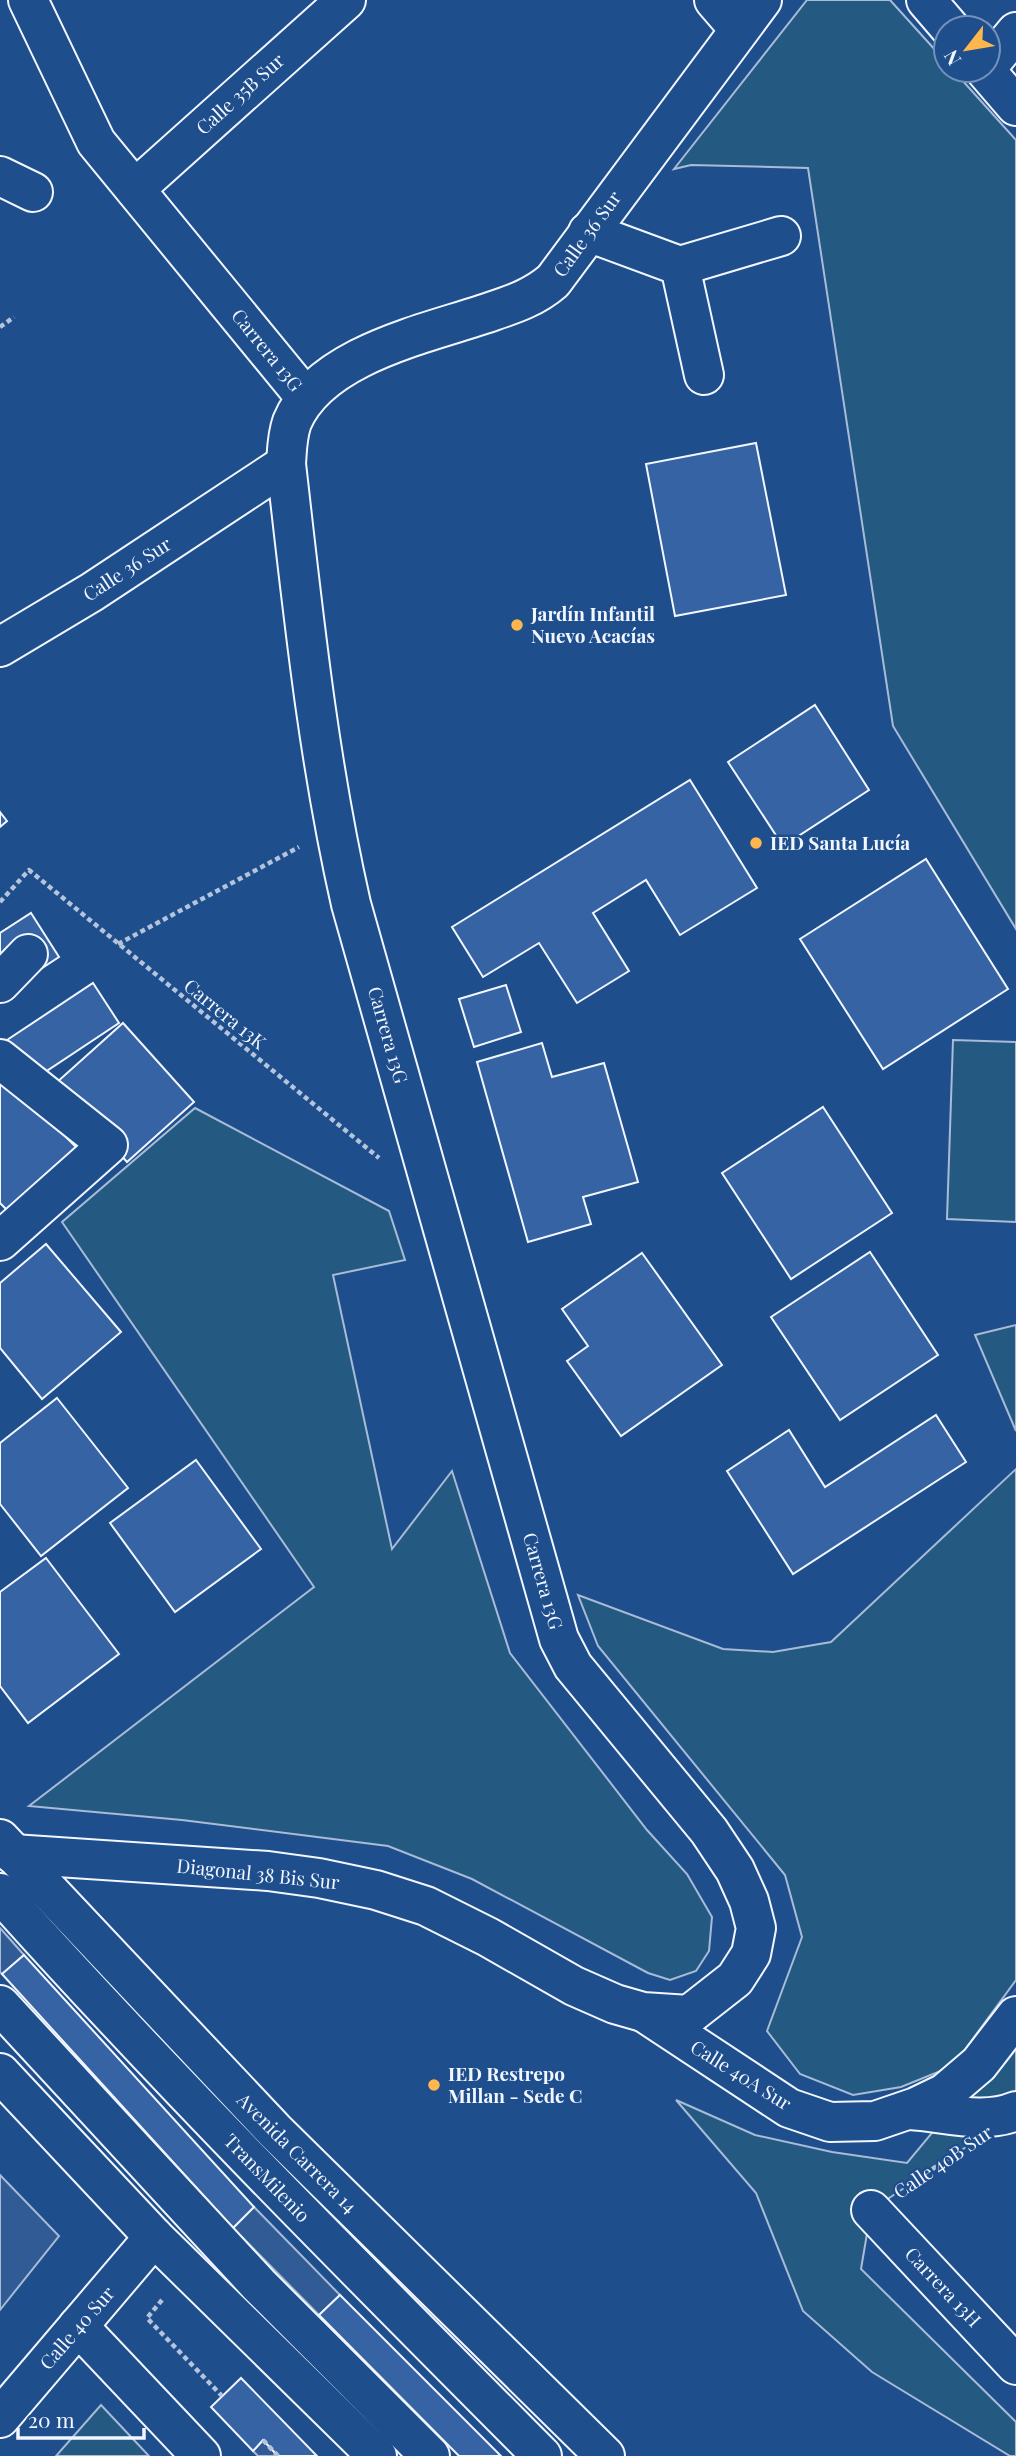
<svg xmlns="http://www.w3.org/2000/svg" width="1016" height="2456" viewBox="0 0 1016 2456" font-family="'Playfair Display',serif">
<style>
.green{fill:#245a82;stroke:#a8bbd7;stroke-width:2}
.parking{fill:#305b95;stroke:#a8bbd7;stroke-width:2}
.building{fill:#3563a3;stroke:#f2f6ff;stroke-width:2}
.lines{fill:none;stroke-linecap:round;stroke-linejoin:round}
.minor-casing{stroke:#f2f6ff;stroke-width:42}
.major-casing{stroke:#f2f6ff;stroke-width:42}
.path{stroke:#b3c4dc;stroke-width:4.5;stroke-dasharray:5 3.5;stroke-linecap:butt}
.minor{stroke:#1f4e8c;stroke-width:38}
.major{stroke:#1f4e8c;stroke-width:38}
.poi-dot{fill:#ffb74d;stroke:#1f4e8c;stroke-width:2.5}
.labels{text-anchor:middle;stroke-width:5;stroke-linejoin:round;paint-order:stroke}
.street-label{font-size:19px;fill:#f2f6ff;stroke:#1f4e8c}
.poi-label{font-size:19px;font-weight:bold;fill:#f2f6ff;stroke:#1f4e8c;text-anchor:start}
</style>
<rect width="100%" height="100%" fill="#1f4e8c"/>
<g class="green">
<polygon points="807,0 890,0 946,62 946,70 953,70 1016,140 1016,929 893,726 808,168 691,165 674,169"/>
<polygon points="953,1040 1016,1042 1016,1222 947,1219"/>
<polygon points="195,1108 389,1211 405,1260 333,1275 392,1549 452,1471 510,1653 647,1830 687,1874 712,1917 709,1951 696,1971 670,1980 648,1973 472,1879 388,1846 182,1820 29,1806 314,1587 62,1222"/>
<polygon points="1016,1325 1016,1431 975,1335"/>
<polygon points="1016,1469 1016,1980 953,2066 901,2087 853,2095 800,2074 767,2031 802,1937 785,1875 598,1646 578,1595 723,1649 773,1652 831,1642"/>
<polygon points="1016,2032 1016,2114 871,2210 861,2269 1016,2422 1016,2456 1010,2456 872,2372 803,2311 756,2193 676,2100 755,2135 832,2152 907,2163"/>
<polygon points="101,2405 149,2456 56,2456"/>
</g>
<g class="parking">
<polygon points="0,1928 24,1955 2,1974 0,1972"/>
<polygon points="0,2175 59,2236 0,2310"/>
<polygon points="254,2207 340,2295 319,2315 233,2228"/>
<polygon points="263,2440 278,2456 258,2456 253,2451"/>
</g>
<g class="building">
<polygon points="756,443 786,595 675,616 646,464"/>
<polygon points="815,705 869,790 783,846 728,762"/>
<polygon points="690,780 757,888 680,935 646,880 593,913 629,971 577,1003 539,943 483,977 452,927"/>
<polygon points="0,812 7,821 0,827"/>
<polygon points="926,859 1008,989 883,1069 800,939"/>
<polygon points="31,913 59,957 42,968 27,944 0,961 0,933"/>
<polygon points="93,983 119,1023 30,1082 4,1042"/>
<polygon points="506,985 521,1032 474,1047 459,999"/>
<polygon points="123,1023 194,1102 127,1162 56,1083"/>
<polygon points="542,1043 552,1077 604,1063 638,1182 583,1197 591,1224 528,1242 477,1062"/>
<polygon points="0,1071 85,1156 19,1222 0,1203"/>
<polygon points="823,1107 892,1213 791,1279 722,1173"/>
<polygon points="46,1244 121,1332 42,1399 0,1348 0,1283"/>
<polygon points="870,1252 938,1355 840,1420 771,1317"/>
<polygon points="642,1253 722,1365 621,1436 567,1361 588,1346 562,1309"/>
<polygon points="57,1398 128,1488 41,1556 0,1504 0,1443"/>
<polygon points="936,1415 966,1462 793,1574 727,1471 789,1430 825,1487"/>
<polygon points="196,1460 261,1549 175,1612 110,1523"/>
<polygon points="46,1558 119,1654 28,1723 0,1686 0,1592"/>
<polygon points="24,1955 254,2207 233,2228 2,1974"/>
<polygon points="340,2295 501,2456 459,2456 319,2315"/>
<polygon points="241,2378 317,2456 278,2456 263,2440 253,2451 211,2407"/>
</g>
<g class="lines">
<g class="minor-casing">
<g id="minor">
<polyline points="28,0 96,142 306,398"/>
<polyline points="714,0 739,29"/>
<polyline points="926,0 950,28"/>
<polyline points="988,66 1016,32"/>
<polyline points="985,70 1016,106"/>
<polyline points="0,176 33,192"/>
<polyline points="135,189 346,0"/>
<polyline points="588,232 680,266 704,375"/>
<polyline points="680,266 781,236"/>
<polyline points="0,647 92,592 286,464"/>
<polyline points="0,983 28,954"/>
<polyline points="0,1059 108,1145 0,1241"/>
<path d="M13 1854 268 1871 319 1878 376 1890 426 1906 488 1937 574 1986 615 2004 643 2012 689 2015 735 1979 751 1954 756 1928 749 1901 735 1870 709 1831 573 1666 559 1639 351 904C318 759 303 612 286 464 287 450 287 436 292 422 319 357 420 335 481 315 507 306 531 300 553 281L762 0"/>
<path d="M0 1893C174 2087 358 2271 542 2456"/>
<polyline points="0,2005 259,2285 430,2456"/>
<polyline points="645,2013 789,2108 830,2122 875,2121 916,2107 945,2093 979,2064 1016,2016"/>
<path d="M910 2110C944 2112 983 2125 1016 2111"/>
<polyline points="871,2210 1016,2365"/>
<polyline points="78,2326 201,2456"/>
<polyline points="0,2418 154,2237"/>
</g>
</g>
<g class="major-casing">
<g id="major">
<polyline points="0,1839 275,2131 605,2456"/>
<polyline points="0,2073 154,2237 377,2456"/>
</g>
</g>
<g class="path">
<polyline points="0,327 14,317"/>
<polyline points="0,902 29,870 379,1158"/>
<polyline points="118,944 299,847"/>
<polyline points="904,2188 952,2156"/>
<polyline points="162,2300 147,2318 222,2396"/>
<polyline points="263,2440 278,2456"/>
</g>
<use href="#minor" class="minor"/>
<use href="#major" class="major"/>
</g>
<g class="poi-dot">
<circle cx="517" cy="625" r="7"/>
<circle cx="756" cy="843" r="7"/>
<circle cx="434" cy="2085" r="7"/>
</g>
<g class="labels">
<g class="street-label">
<text transform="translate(240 94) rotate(-42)" y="7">Calle 35B Sur</text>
<text transform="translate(587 234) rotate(-54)" y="7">Calle 36 Sur</text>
<text transform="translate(267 350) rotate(51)" y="7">Carrera 13G</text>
<text transform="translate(127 569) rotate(-33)" y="7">Calle 36 Sur</text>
<text transform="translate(225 1014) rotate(39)" y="7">Carrera 13K</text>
<text transform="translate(388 1035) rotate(74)" y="7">Carrera 13G</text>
<text transform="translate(543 1581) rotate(74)" y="7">Carrera 13G</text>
<text transform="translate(258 1874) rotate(6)" y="7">Diagonal 38 Bis Sur</text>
<text transform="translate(741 2075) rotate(32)" y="7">Calle 40A Sur</text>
<text transform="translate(297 2153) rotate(45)" y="7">Avenida Carrera 14</text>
<text transform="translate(943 2162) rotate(-34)" y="7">Calle 40B Sur</text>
<text transform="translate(267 2178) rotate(46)" y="7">TransMilenio</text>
<text transform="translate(943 2287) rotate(47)" y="7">Carrera 13H</text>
<text transform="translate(77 2328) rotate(-49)" y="7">Calle 40 Sur</text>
</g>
<g class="poi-label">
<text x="531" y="621">Jardín Infantil<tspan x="531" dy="22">Nuevo Acacías</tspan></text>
<text x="770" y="850">IED Santa Lucía</text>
<text x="448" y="2081">IED Restrepo<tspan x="448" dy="22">Millan - Sede C</tspan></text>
</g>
</g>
<g transform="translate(967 49) rotate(239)"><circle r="33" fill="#1f4e8c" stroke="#7391ba" stroke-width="2"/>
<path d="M0-5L12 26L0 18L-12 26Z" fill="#ffb74d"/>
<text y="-10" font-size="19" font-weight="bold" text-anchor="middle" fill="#f2f6ff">N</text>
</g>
<path d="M18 2428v10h126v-10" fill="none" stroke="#f2f6ff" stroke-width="3.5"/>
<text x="28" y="2428" font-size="21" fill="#f2f6ff" stroke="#1f4e8c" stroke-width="5" paint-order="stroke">20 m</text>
</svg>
